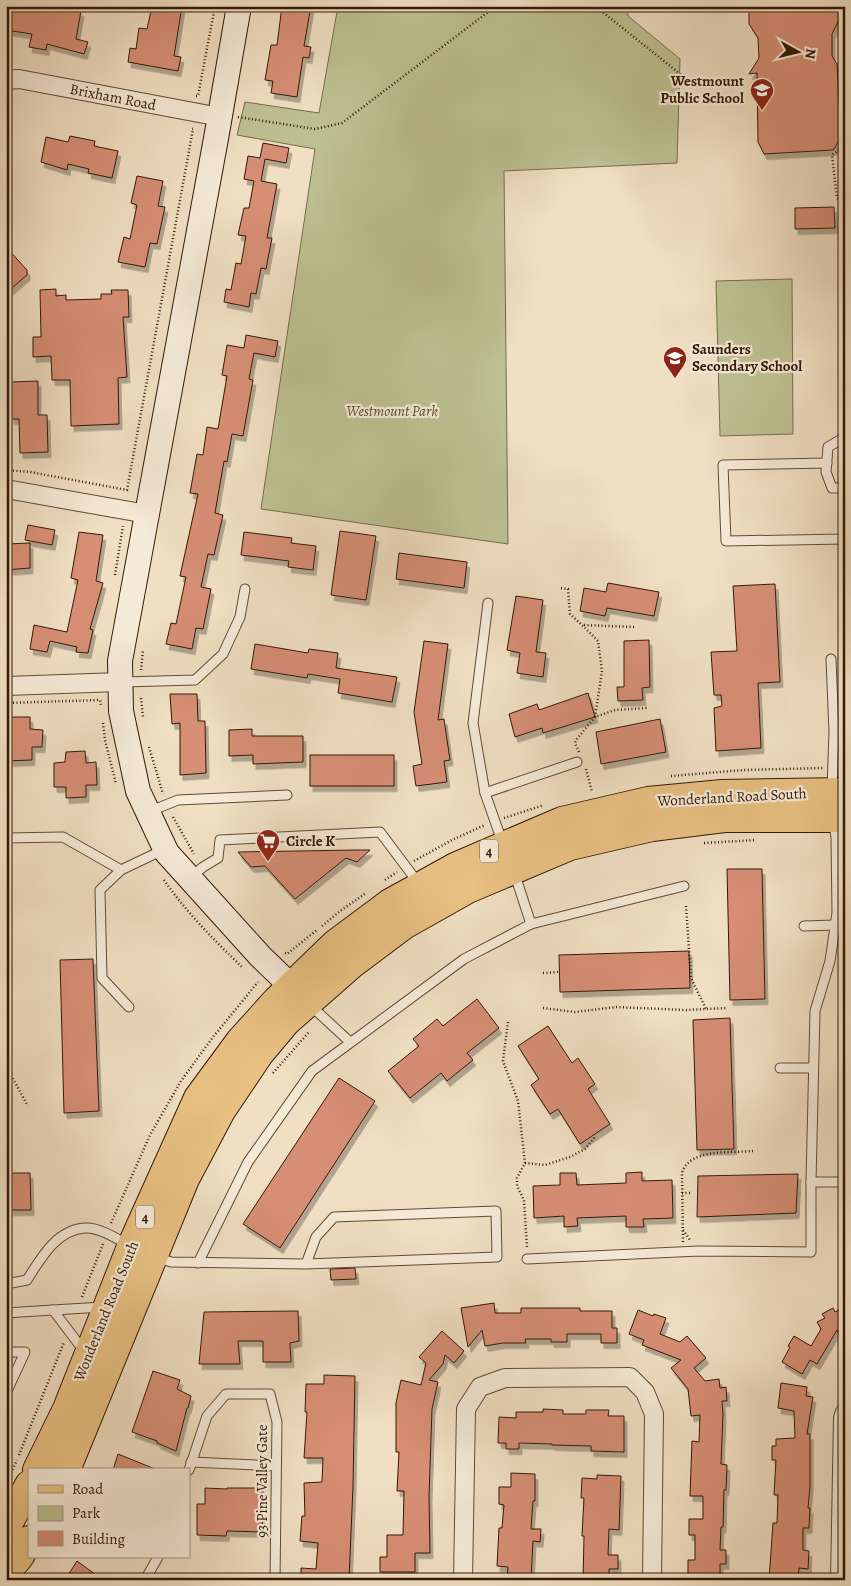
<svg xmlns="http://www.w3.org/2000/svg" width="851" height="1586" viewBox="0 0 851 1586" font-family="Alegreya,serif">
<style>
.green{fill:#bdc192;stroke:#786c4c}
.building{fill:#d68e75;stroke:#341805;filter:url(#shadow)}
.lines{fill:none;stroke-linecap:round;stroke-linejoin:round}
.lane-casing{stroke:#634a34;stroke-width:11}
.street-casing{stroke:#634a34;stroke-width:20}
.secondary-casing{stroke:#341805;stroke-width:26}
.primary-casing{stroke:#341805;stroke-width:30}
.path{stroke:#341805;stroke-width:2.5;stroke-dasharray:1 2.5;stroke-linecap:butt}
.lane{stroke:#f5ead8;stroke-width:9}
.street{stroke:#f5ead8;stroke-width:18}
.secondary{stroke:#f5ead8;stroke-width:24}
.primary{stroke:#e8c082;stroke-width:28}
.labels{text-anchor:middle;stroke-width:4.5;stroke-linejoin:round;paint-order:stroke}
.shield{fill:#f5ead8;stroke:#6e5744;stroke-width:1}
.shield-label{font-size:14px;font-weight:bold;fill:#341805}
.poi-label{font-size:15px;font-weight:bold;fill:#341805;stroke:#f5ead8;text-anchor:start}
.street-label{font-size:15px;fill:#341805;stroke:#f5ead8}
.park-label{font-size:15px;font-style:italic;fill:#5d4b2f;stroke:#f5ead8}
</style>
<defs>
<filter id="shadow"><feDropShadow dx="3" dy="5.5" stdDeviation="0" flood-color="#0004"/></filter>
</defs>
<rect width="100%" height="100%" fill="#f0dfc3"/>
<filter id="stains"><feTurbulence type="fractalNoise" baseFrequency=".004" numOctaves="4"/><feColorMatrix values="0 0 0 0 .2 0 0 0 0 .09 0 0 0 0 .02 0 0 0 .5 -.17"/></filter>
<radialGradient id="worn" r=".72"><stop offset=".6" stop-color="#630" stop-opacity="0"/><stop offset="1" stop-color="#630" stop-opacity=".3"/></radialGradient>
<g class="green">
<polygon points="338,6 627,6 628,16 680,59 677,163 504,171 508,544 261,509 315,149 237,135 245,102 319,113"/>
<polygon points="792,279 793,434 720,436 716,281"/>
</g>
<g class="building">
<polygon points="6,6 64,6 63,9 81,11 76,39 88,42 84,54 47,44 46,50 29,47 32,34 6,30"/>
<polygon points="152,6 182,6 174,56 181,57 178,71 128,62 130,48 136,49 139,28 147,29"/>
<polygon points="282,6 311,6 304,46 311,47 309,58 303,57 297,97 271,93 273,81 265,80 271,45 277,45"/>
<polygon points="749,6 845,6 845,19 839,20 832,34 832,56 837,64 841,138 833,150 764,154 758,142 757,73 749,74 759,58 758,38 749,24"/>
<polygon points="70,136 95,141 94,146 118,151 112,178 88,173 89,169 68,164 67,170 41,162 46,137 68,142"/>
<polygon points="263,143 289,148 286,163 265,159 261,181 277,184 267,238 272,238 266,269 261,268 256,294 251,293 249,307 224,302 226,289 231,290 236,263 241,264 246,236 238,235 244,208 249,208 254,181 244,179 248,156 260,158"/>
<polygon points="137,176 163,181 158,206 165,207 157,244 150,243 145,267 118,262 124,237 130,239 137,205 131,203"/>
<polygon points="834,207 835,228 795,229 795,208"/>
<polygon points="6,247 27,270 27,275 6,293"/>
<polygon points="56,289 56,296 66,295 66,300 101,299 101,294 112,294 111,290 128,290 129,317 123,317 127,377 118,378 119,424 71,426 70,380 52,380 51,356 33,357 33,337 41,337 40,290"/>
<polygon points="246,335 278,341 275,357 254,353 249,379 253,380 243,436 232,434 227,462 224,461 215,513 223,515 214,555 208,554 201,587 211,589 203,629 196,628 192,649 166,644 171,623 176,624 186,577 180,576 198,494 190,493 197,454 203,455 207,427 218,429 227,376 222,375 227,345 244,348"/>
<polygon points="38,381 38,415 47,415 48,452 20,453 19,419 11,419 11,382"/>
<polygon points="28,525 55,530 52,545 25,540"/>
<polygon points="340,531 376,536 366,600 331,595"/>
<polygon points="79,532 103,535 96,581 103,583 90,629 93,630 88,653 76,652 77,647 50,641 47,652 30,649 34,625 67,632 78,580 71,578"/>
<polygon points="244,532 292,538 291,543 316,546 313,570 288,567 289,561 241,555"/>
<polygon points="30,543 30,568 6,570 6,544"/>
<polygon points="399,553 467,562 464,588 396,579"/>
<polygon points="608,583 659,592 654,616 607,608 605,616 580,611 584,588 606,592"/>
<polygon points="775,584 780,682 758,683 761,748 716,751 714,708 722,706 721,695 714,695 711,652 737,651 733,586"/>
<polygon points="516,596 543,600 536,652 546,653 543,677 517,673 520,653 507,650"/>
<polygon points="649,640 650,687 642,688 643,700 618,701 617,687 624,687 624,641"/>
<polygon points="424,641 448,644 438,720 444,719 450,760 444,761 447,782 416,786 413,766 422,764 414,712"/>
<polygon points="255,644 308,653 309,649 338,653 336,668 397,677 392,702 338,693 340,679 308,674 307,678 251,669"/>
<polygon points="588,693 595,717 543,733 542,728 515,737 509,714 537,704 539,710"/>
<polygon points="170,694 197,694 198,721 205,721 206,773 180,775 180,723 172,724"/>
<polygon points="6,717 30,717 30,729 43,730 42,747 32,747 32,760 7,761"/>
<polygon points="660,719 666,752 601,764 596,732"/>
<polygon points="252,729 252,736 303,736 303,762 253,764 253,755 229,756 229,730"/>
<polygon points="85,751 86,763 96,762 97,785 86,785 86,797 66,798 66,787 54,787 54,763 65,762 66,752"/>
<rect x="310" y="755" width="84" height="31"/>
<polygon points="357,850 370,850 357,862 346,858 295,899 265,866 251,867 238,852"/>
<polygon points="727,869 762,869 765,999 730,1000"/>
<polygon points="689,951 690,988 560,992 559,955"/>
<polygon points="93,959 99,1111 64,1113 60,960"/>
<polygon points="477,999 499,1028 467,1053 473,1060 447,1081 441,1073 410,1098 388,1071 419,1046 413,1039 437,1019 443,1026"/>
<polygon points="730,1018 734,1149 697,1150 693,1020"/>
<polygon points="548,1026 572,1063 578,1058 595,1084 588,1089 610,1124 580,1144 558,1109 550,1114 531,1085 539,1079 518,1046"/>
<polygon points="339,1078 375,1101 280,1248 243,1224"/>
<polygon points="642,1172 642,1181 672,1180 673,1218 643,1219 644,1227 626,1227 626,1216 577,1218 578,1226 564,1227 564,1216 534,1218 533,1186 560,1185 560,1173 576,1173 577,1185 626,1183 626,1173"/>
<polygon points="6,1173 30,1173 31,1210 6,1210"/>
<polygon points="798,1174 796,1213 697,1217 698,1176"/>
<polygon points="355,1268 356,1279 331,1280 330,1269"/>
<polygon points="494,1303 495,1313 521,1313 521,1308 580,1308 580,1311 612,1311 612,1328 617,1328 617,1343 601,1343 601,1334 567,1334 567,1342 551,1342 551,1339 525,1339 526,1343 503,1343 485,1346 482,1330 468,1347 461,1308"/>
<polygon points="845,1307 845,1344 837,1330 817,1364 810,1360 802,1374 782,1362 790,1347 788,1346 794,1336 811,1346 821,1329 817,1322 825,1318 822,1314 833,1308 835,1312"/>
<polygon points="638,1310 653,1316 654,1314 666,1318 660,1334 680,1342 687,1336 706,1358 694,1368 705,1381 719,1379 720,1388 726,1387 727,1401 722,1401 723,1414 721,1464 727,1465 726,1490 724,1490 723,1527 721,1527 720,1550 726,1550 726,1564 720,1564 720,1576 688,1576 688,1560 695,1560 695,1535 689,1535 689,1519 703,1519 703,1496 690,1496 692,1441 699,1442 700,1415 691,1416 688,1389 671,1368 681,1360 642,1345 644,1340 629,1334"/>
<polygon points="298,1311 299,1341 290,1343 291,1362 263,1362 263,1341 238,1341 240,1364 199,1364 204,1312"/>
<polygon points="442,1331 464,1351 454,1363 445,1355 443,1364 429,1380 438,1382 432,1409 429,1496 430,1553 415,1553 415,1572 380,1572 380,1557 387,1557 387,1535 403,1535 404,1491 397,1491 399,1452 396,1452 396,1403 401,1380 421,1385 426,1363 419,1357"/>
<polygon points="153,1371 180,1380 177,1389 191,1396 188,1408 187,1408 176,1451 157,1443 157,1441 132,1432"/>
<polygon points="324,1375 355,1376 353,1486 349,1580 301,1580 301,1568 316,1569 318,1543 300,1541 302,1516 305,1516 304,1483 322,1482 323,1458 304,1458 307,1412 305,1412 306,1384 324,1384"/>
<polygon points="781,1383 807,1387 806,1396 813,1397 807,1434 810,1434 810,1486 808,1508 810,1508 809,1528 803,1528 803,1550 809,1551 808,1569 799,1568 798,1580 769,1580 773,1523 777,1523 778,1495 774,1495 776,1460 772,1460 772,1446 776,1446 776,1439 795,1438 794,1411 778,1408"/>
<polygon points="543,1409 563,1410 563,1414 586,1414 586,1410 609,1410 608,1416 624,1416 624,1452 591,1451 591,1446 552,1445 552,1444 519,1443 519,1449 506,1449 506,1443 498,1443 499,1417 516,1418 516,1412 543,1412"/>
<polygon points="118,1454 155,1469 155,1470 113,1470"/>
<polygon points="511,1473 535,1474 535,1501 533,1501 531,1529 541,1529 540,1542 533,1541 531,1579 507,1578 508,1567 497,1566 499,1528 502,1528 504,1505 499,1504 499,1487 511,1487"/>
<polygon points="597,1475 621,1476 619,1530 609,1529 608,1555 618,1555 618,1569 609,1569 609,1580 583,1580 584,1536 582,1536 584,1498 581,1498 582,1478 597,1479"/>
<polygon points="205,1488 227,1489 227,1488 263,1488 262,1517 263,1532 227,1531 226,1536 197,1535 197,1504 205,1504"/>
<polygon points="77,1561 103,1580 65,1580"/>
</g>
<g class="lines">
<g class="lane-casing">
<g id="lane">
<polyline points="845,437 828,447 826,472 832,488 845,488"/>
<polyline points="827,463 723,465 726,541 845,539"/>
<polyline points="488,603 473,723 485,793 503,844"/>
<polyline points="831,659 834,732 832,789"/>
<polyline points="123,682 195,680 223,654 240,617 245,589"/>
<polyline points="485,793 577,762"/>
<polyline points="148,812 178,800 287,795"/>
<polyline points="6,838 63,837 121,870 165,849"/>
<polyline points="121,870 100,890 102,978 129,1007"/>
<polyline points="514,872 531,924"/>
<polyline points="190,878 203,867 218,858 220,840 380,832 419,884"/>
<polyline points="804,926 835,925"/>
<polyline points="309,1004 350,1042"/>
<polyline points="780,1068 813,1068"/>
<polyline points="811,1182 845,1182"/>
<polyline points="156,1257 171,1262 306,1264 497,1257 496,1211 334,1217 316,1237 306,1264"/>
<polyline points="527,1259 699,1251 811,1252 811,1182 815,1011 830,961 837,913 836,837 833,820"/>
<polyline points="198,1263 248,1162 312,1071 464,959 531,924 684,886"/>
<path d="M6 1284 27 1280C41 1258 56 1230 85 1228 98 1227 116 1238 128 1245"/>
<polyline points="6,1313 53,1310"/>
<polyline points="84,1351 53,1310 103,1307"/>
<polyline points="6,1352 25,1352 6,1393"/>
<polyline points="191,1462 276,1466"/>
<polyline points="189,1470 207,1416 226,1394 270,1394 277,1422 275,1580"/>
<polyline points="145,1580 158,1557"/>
</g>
</g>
<g class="street-casing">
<g id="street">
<polyline points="6,80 19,79 220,117"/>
<polyline points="6,489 147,514"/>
<polyline points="6,686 120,682"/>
<polyline points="463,1580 466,1409 480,1387 505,1378 630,1377 645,1392 654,1414 652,1580"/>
<polyline points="840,1580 843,1418 845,1412"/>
</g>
</g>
<g class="secondary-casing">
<polyline id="secondary" points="239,6 217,133 120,661 121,711 138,791 167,853 260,956 291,986"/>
</g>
<g class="primary-casing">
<g id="primary">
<polyline points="37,1470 67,1409 131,1247 198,1098 240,1041 277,1000 335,944 390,903 457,866 562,821 648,801 722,794 845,792"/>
<polyline points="66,1470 185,1179 221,1111 260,1053 286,1022 352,964 404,925 468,889 570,846 652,827 724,818 845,818"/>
<polyline points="6,1528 29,1485"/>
<polyline points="6,1573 20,1556 29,1540"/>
</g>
</g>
<g class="path">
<polyline points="595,6 689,81"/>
<polyline points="196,96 198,96 215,6"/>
<polyline points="238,117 315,129 342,123 496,6"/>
<polyline points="845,146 832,155 837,198 845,206"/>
<polyline points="6,470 30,472 127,490 193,129 192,129"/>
<polyline points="115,575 123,526"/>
<polyline points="561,588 568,589 570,614 582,625"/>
<polyline points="141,670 143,650"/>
<polyline points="141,698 143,717"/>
<polyline points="6,703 100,700 101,705"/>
<polyline points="595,717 602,671 598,641 582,625 634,627"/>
<polyline points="103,723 105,740 116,784"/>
<polyline points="149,747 163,794"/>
<polyline points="579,752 575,743 576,740 595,717 615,710 647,708"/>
<polyline points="586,769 592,792"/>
<polyline points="671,776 744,770 823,768"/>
<polyline points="173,817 194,854"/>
<polyline points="504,818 544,805"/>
<polyline points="704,843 756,840"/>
<polyline points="414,861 452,840 485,825"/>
<path d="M164 880C186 912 215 941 243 968"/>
<polyline points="385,880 397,872"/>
<polyline points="686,906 691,978 706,1009"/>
<polyline points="322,926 340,911 366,893"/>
<polyline points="285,953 287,954 318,929"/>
<polyline points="543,973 559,972"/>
<polyline points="543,1008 575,1012 616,1007 686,1010 727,1008"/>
<polyline points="508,1022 503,1061 518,1101 525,1163 517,1178 517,1186 524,1200 527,1248"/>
<polyline points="6,1066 28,1106"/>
<polyline points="273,1073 309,1032"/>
<polyline points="525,1163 545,1165 570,1157 585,1149 595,1137"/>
<polyline points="682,1193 691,1193"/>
<polyline points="111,1223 150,1135 181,1081 213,1037 258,982"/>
<polyline points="683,1230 690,1240"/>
<path d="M683 1242 682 1173C689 1148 732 1153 753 1151"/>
<polyline points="82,1297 103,1244"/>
<polyline points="19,1455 64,1342"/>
<polyline points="11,1473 17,1460"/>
<polyline points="30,1580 34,1574"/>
</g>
<use href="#lane" class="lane"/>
<use href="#street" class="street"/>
<use href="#secondary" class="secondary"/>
<use href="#primary" class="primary"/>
</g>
<defs>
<g id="school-pin" transform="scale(1.25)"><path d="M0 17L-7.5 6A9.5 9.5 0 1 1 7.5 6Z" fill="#8f2418" stroke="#f5ead8"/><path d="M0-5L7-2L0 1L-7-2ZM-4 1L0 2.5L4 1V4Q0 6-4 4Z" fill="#fff"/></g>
<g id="supermarket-pin" transform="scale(1.25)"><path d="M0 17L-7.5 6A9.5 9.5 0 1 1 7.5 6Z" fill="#8f2418" stroke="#f5ead8"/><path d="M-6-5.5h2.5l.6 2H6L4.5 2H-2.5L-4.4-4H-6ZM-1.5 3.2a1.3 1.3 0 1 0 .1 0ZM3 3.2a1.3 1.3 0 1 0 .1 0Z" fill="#fff"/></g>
</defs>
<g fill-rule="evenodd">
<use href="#school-pin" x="762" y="90"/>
<use href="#school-pin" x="675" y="358"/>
<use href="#supermarket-pin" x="268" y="841"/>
</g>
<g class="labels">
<g class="shield">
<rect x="480" y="839.5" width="18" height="23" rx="4"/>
<rect x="136" y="1205.5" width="18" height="23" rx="4"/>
</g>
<g class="shield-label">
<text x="489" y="856">4</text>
<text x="145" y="1222">4</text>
</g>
<g class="poi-label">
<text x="744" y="86" text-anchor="end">Westmount<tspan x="744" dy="17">Public School</tspan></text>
<text x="692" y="354">Saunders<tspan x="692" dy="17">Secondary School</tspan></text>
<text x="286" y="846">Circle K</text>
</g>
<g class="street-label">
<text transform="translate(113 97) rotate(11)" y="5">Brixham Road</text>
<text transform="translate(732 797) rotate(-3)" y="5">Wonderland Road South</text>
<text transform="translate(106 1311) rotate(-68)" y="5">Wonderland Road South</text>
<text transform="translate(262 1481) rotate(-90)" y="5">93 Pine Valley Gate</text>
</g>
<g class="park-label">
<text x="392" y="416">Westmount Park</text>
</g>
</g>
<rect width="851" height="1586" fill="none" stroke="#f0dfc3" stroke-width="25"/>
<rect x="8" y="8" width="836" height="1571" fill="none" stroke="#341805" stroke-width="2.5"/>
<rect x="12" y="12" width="826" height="1561" fill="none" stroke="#341805"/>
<rect x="28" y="1468" width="162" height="90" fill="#f5ead8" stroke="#a89684"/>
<rect x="38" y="1485" width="25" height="8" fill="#e8c082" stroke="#a89684"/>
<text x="72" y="1494" font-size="15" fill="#341805">Road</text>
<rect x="38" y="1506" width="25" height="15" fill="#bdc192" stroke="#a89684"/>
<text x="72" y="1518" font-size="15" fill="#341805">Park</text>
<rect x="38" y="1531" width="25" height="15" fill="#d68e75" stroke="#a89684"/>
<text x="72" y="1544" font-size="15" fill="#341805">Building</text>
<g transform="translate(798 52) rotate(98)" stroke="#f5ead8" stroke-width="4" paint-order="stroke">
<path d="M0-4L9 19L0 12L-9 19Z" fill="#341805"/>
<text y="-8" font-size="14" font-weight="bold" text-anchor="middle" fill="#341805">N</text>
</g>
<rect width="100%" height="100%" filter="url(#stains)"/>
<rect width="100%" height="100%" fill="url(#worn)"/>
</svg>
